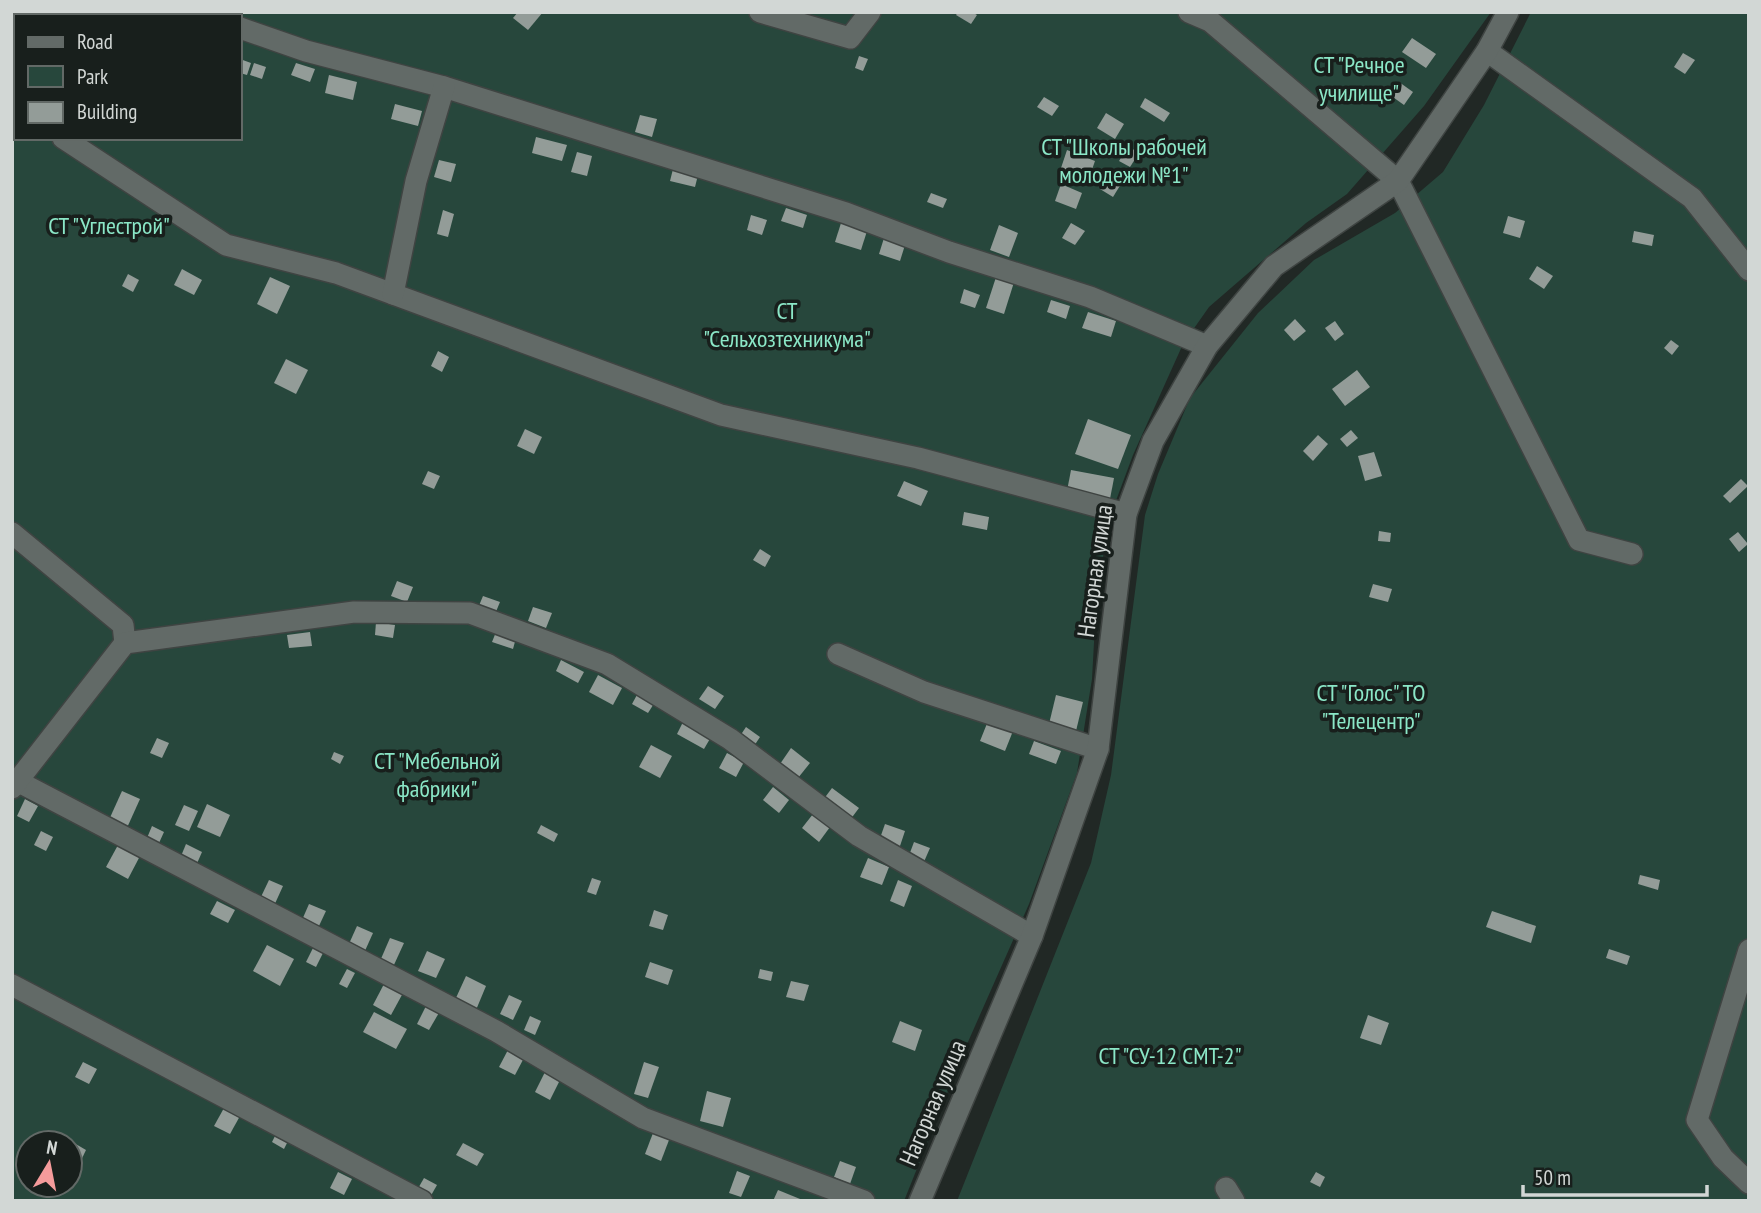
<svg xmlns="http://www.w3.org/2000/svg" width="1761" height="1213" viewBox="0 0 1761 1213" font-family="'PT Sans Narrow',sans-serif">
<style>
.green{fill:#27473c;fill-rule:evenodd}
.building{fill:#939c98}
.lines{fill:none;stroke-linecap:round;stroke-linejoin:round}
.minor-casing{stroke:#3f4442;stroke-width:24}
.minor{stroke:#626a67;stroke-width:21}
.labels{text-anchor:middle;stroke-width:7;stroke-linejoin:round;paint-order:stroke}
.park-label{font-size:24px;fill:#8be7c7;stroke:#181f1c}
.street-label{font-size:24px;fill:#d2d7d5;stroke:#181f1c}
</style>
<rect width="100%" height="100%" fill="#212825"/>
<g class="green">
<path d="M12 12H1491L1424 106 1347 194 1306 223 1209 307 1183 344 1133 455 1108 522 1096 606 1092 679 1077 773 1029 904 964 1051 904 1201H12ZM16 16H240V138H16ZM28 1143H70V1185H28Z"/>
<polygon points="1531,12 1749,12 1749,1201 957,1201 1091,863 1111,775 1145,515 1158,474 1190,398 1258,313 1314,260 1395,213 1443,172 1484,105"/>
</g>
<g class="building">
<polygon points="518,12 543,12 528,30 513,18"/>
<polygon points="958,12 972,12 977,15 971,24 956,15"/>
<polygon points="1412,38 1436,54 1426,68 1402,52"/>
<polygon points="1683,53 1695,60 1685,74 1674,67"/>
<polygon points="859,56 868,59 863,71 855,68"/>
<polygon points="240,59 251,63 247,75 240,73"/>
<polygon points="254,63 266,67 262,79 250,75"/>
<polygon points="296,63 315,69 310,82 291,75"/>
<polygon points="329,75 357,82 353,100 325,93"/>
<polygon points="1399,82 1413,92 1404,105 1390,95"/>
<polygon points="1044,97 1059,106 1052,116 1037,107"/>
<polygon points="1145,98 1170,113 1164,122 1140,107"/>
<polygon points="395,104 422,111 418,126 391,119"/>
<polygon points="1106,113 1124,124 1115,139 1097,128"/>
<polygon points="640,115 657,119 652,137 635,132"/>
<polygon points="536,137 567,145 562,161 532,153"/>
<polygon points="1128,146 1139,153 1130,167 1119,161"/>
<polygon points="1067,150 1095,161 1088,181 1060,171"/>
<polygon points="577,152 592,156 587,176 571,172"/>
<polygon points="439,160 456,164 451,182 434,177"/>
<polygon points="673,169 698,175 695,187 670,181"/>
<polygon points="1108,176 1121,184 1113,197 1100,189"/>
<polygon points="1061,184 1082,193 1076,209 1055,201"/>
<polygon points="931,193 947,199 943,208 927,202"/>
<polygon points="786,208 807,215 803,228 781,221"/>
<polygon points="443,210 454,214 448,237 437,234"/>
<polygon points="751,215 767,220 762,235 747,230"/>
<polygon points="1508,216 1525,221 1520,238 1503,233"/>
<polygon points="841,223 867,231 861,250 835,242"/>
<polygon points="1071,223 1085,231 1075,245 1062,238"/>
<polygon points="999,225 1018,233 1009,257 990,250"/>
<polygon points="1634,231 1654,235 1652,246 1632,242"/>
<polygon points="884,238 905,245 900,261 879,254"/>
<polygon points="1537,266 1553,276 1544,289 1529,279"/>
<polygon points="182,269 202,280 194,295 174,285"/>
<polygon points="128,274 139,280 133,292 122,286"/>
<polygon points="997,274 1015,279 1004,314 986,308"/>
<polygon points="270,277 290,286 277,314 257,304"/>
<polygon points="964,289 980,295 975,308 960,303"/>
<polygon points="1051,300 1070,306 1066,319 1047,312"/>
<polygon points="1088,312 1116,321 1111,337 1082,328"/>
<polygon points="1295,319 1306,331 1294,341 1284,330"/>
<polygon points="1335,321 1344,334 1335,341 1325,328"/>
<polygon points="1671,340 1679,346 1672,355 1664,348"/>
<polygon points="438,351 449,357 442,372 431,366"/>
<polygon points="286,359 308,370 296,394 274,383"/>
<polygon points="1357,370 1370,387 1345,406 1332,389"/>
<polygon points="1088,419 1131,435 1118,469 1075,454"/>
<polygon points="525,429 542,437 534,454 517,446"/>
<polygon points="1351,430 1358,438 1347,447 1340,439"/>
<polygon points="1318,435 1328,444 1313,461 1303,451"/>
<polygon points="1374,452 1382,476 1365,481 1358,456"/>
<polygon points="1071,470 1114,478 1110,499 1067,491"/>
<polygon points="428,471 440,476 434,489 422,484"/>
<polygon points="1741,479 1748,486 1730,503 1723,496"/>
<polygon points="904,481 928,491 921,506 897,496"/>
<polygon points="964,512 989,517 987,530 962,525"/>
<polygon points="1379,531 1391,533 1390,542 1378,541"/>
<polygon points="1738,532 1748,544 1739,552 1729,539"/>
<polygon points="760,549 771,556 765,567 753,560"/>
<polygon points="397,581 413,587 407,602 391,596"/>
<polygon points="1373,584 1392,589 1388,602 1369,597"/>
<polygon points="483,596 500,602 495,614 478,608"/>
<polygon points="533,607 552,613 546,628 528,621"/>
<polygon points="376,622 395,625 393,638 375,635"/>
<polygon points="310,632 312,646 289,648 287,635"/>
<polygon points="496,632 516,638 513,649 492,642"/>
<polygon points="561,660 584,672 578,683 556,671"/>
<polygon points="598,675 622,688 613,705 589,692"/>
<polygon points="708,686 724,696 715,709 699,699"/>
<polygon points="638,693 655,702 648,713 632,704"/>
<polygon points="1056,695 1083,702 1076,731 1049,724"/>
<polygon points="988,721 1013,731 1005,751 980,741"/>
<polygon points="683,722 711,737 704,749 677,734"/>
<polygon points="746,727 760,737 754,746 740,736"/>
<polygon points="157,738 169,743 162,758 150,753"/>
<polygon points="1034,741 1061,751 1056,764 1029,754"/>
<polygon points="651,745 672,756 660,778 639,767"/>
<polygon points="791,748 810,763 798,778 780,764"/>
<polygon points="334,752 344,756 340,764 331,759"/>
<polygon points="727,753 744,762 736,777 719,768"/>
<polygon points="773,787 789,800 779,813 763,800"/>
<polygon points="832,788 859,808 850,820 823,800"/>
<polygon points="122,791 140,799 126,830 108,822"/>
<polygon points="25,799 38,806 29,822 17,816"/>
<polygon points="207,804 230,815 220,837 197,827"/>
<polygon points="184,805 198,811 189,831 175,825"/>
<polygon points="813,814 830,827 819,842 802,828"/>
<polygon points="885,824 905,831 899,849 879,841"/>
<polygon points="541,825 558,834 554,842 537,833"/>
<polygon points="152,826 164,832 159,843 147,838"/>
<polygon points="41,831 53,837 46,851 34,845"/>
<polygon points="914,842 930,848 923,864 908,858"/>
<polygon points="186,844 202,852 195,868 179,861"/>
<polygon points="118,845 140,856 128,879 106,867"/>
<polygon points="868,858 889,867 882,885 860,877"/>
<polygon points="1640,875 1660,880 1658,890 1638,884"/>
<polygon points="592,878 601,881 596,895 587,892"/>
<polygon points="269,880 283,886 273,908 259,901"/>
<polygon points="898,880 912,886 904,907 890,901"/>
<polygon points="217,901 235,910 228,923 210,914"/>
<polygon points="309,904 326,911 318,928 302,920"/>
<polygon points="654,910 668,915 663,930 649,926"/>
<polygon points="1492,911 1536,926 1531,943 1486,927"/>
<polygon points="357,926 373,933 364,953 348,946"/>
<polygon points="390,938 404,943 393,967 380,961"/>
<polygon points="267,945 294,959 280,986 253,971"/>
<polygon points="313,948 323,953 316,967 306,962"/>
<polygon points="1609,949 1630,956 1627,965 1606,958"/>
<polygon points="427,951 445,959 436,978 418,971"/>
<polygon points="650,962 673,970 668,985 645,977"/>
<polygon points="347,969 355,973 347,988 339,984"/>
<polygon points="760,969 773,972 771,981 758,978"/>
<polygon points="466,976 486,986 476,1010 455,1000"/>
<polygon points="791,981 809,985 804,1001 786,997"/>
<polygon points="384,984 403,993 391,1015 373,1005"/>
<polygon points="509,995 522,1001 513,1020 500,1014"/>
<polygon points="427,1004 440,1011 429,1030 417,1024"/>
<polygon points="374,1012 407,1029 396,1049 363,1032"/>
<polygon points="1368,1015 1389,1023 1381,1045 1360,1038"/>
<polygon points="530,1016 541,1021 535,1035 524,1030"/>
<polygon points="900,1021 922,1030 915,1051 892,1042"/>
<polygon points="509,1048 525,1056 515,1075 499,1067"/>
<polygon points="83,1062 97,1069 89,1084 75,1077"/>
<polygon points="644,1062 659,1067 648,1098 634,1094"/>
<polygon points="545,1072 560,1080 550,1100 535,1092"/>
<polygon points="707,1091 731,1098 723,1127 700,1121"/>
<polygon points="224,1108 240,1116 230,1134 214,1126"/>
<polygon points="653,1133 669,1140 661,1161 645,1154"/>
<polygon points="275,1136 287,1143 284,1149 272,1142"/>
<polygon points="74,1143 86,1150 75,1173 70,1171 70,1151"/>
<polygon points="463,1143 484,1154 477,1166 456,1155"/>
<polygon points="840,1161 856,1167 850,1184 834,1177"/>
<polygon points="737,1171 750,1176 741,1197 729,1193"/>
<polygon points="338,1172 352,1179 344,1195 330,1188"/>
<polygon points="1316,1172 1325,1177 1320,1187 1310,1182"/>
<polygon points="424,1178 437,1185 429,1199 416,1192"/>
<polygon points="778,1190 805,1201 773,1201"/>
</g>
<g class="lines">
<g class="minor-casing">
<g id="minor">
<polyline points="194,12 204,16"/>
<polyline points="760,12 850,38 870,12"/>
<polyline points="1189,12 1210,21 1398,181 1579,540 1632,554"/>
<polyline points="240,28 306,51 444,87 846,213 949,252 1090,297 1207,346"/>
<polyline points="1487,51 1692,198 1749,270"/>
<polyline points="12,105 16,107"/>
<polyline points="63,138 226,245 336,273 721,415 918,458 1126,514"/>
<polyline points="393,294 416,181 444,87"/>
<polyline points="12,533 123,625 125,643"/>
<polyline points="838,654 924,692 1098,749"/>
<polyline points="17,781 496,1031 643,1118 864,1201"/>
<polyline points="12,788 125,643 354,612 470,613 607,664 730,739 859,836 1032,936"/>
<polyline points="1749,950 1697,1120 1723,1158 1749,1183"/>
<polyline points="12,985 422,1201"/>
<polyline points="1226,1188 1234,1201"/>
<polyline points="920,1201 1032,936 1098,749 1126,514 1153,441 1207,346 1274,266 1398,181 1487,51 1508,12"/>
</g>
</g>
<use href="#minor" class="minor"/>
</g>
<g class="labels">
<g class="park-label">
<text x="1359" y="73">СТ "Речное<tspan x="1359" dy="28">училище"</tspan></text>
<text x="1124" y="155">СТ "Школы рабочей<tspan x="1124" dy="28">молодежи №1"</tspan></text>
<text x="109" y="234">СТ "Углестрой"</text>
<text x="787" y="319">СТ<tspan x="787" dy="28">"Сельхозтехникума"</tspan></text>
<text x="1371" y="701">СТ "Голос" ТО<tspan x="1371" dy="28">"Телецентр"</tspan></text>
<text x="437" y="769">СТ "Мебельной<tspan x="437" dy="28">фабрики"</tspan></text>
<text x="1170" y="1064">СТ "СУ-12 СМТ-2"</text>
</g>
<g class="street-label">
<text transform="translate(1095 571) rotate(-82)" y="8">Нагорная улица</text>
<text transform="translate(933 1103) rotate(-67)" y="8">Нагорная улица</text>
</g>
</g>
<rect width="1761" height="1213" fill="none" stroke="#d2d7d5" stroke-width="28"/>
<rect x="14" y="14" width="228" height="126" fill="#181f1c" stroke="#626966" stroke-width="2"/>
<rect x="28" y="37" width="35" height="10" fill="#626a67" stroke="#626966" stroke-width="2"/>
<text x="77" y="49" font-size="21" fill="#d2d7d5">Road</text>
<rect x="28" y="66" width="35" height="21" fill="#27473c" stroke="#626966" stroke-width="2"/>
<text x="77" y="84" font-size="21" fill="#d2d7d5">Park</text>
<rect x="28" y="102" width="35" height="21" fill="#939c98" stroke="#626966" stroke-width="2"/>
<text x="77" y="119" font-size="21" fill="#d2d7d5">Building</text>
<g transform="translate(49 1164) rotate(10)"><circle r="33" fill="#181f1c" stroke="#626966" stroke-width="2"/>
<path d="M0-5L12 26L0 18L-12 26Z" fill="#f59b9b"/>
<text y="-10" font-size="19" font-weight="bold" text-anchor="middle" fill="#d2d7d5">N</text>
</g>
<path d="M1523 1185v10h184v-10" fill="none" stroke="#d2d7d5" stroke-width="3.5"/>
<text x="1534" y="1185" font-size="21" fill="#d2d7d5" stroke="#181f1c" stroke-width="5" paint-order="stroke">50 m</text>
</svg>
